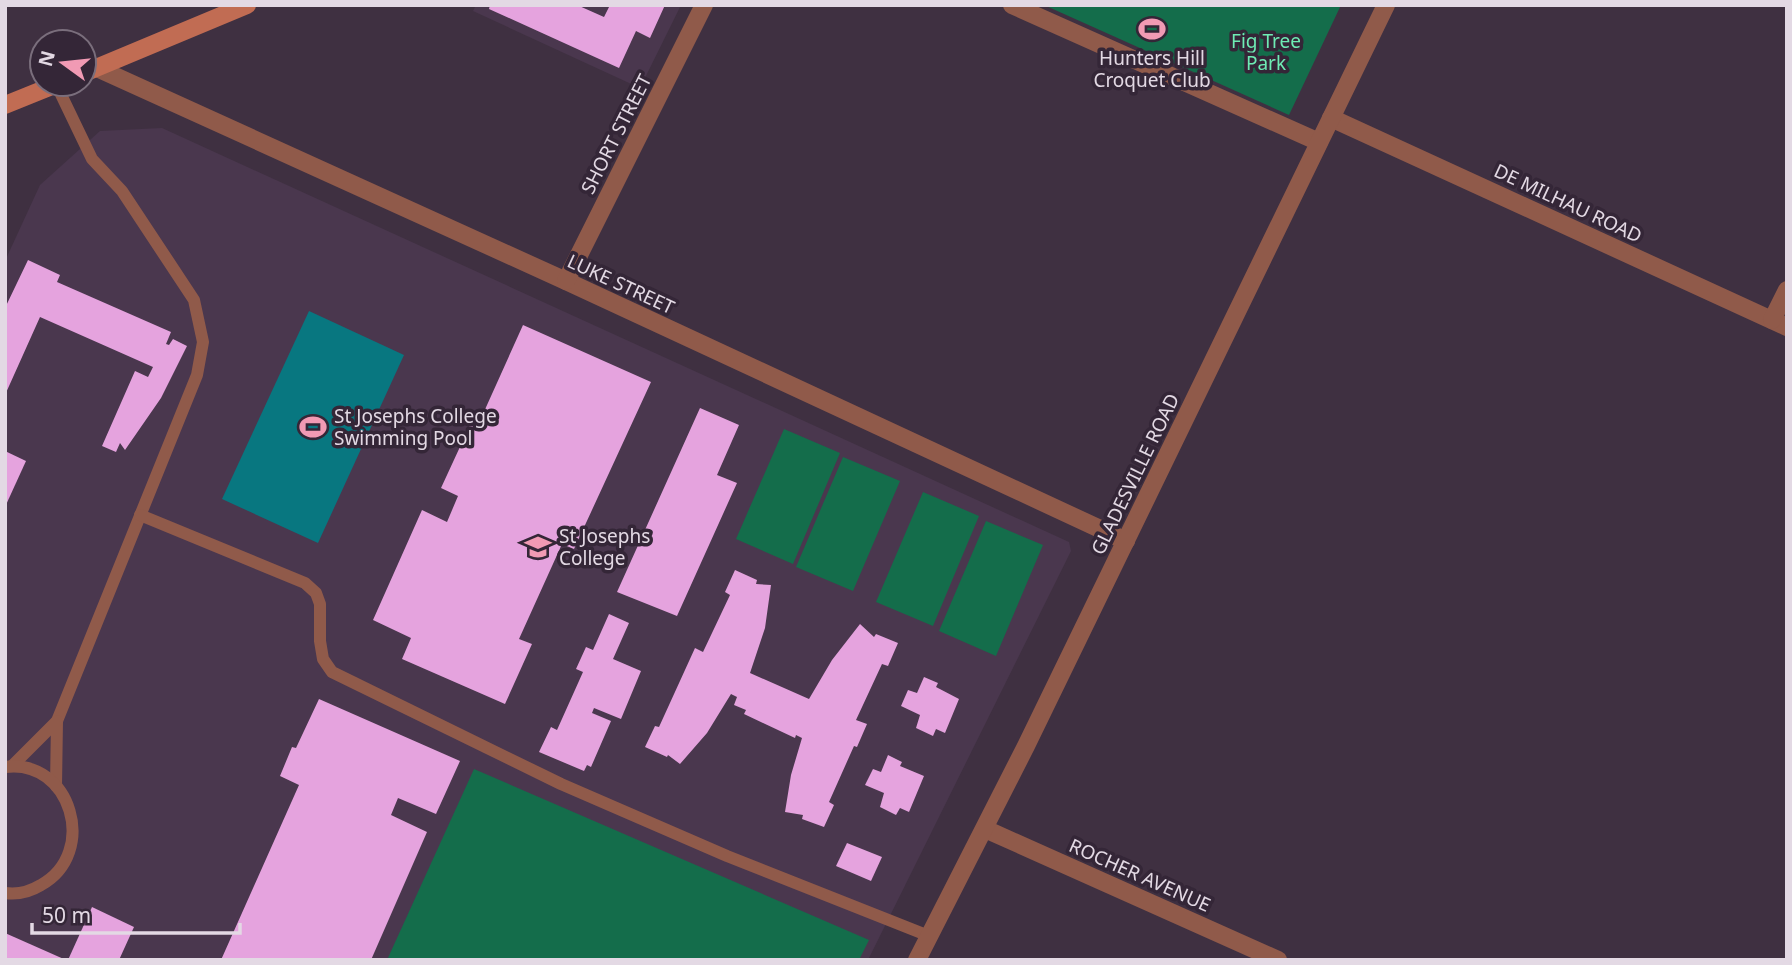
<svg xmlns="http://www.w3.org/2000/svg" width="1792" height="965" viewBox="0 0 1792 965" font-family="'Noto Sans',sans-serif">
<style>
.built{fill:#4a374e}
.green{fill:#146d4b}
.water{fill:#087780}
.building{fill:#e5a3de}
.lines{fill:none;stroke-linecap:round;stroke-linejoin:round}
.service{stroke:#905a4a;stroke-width:12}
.minor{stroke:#905a4a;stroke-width:18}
.tertiary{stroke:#905a4a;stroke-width:18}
.secondary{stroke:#c16c53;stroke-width:18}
.labels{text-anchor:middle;stroke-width:7;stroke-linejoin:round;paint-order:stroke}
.park-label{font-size:19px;fill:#6eebb4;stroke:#342637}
.poi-label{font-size:19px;fill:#e3d9e4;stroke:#342637;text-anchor:start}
.street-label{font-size:19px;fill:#e3d9e4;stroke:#342637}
</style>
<rect width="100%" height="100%" fill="#3f3041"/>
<g class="built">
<polygon points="476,5 681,5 640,88 473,11"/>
<polygon points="162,128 1069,542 1071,551 868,960 5,960 5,261 40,185 100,131"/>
</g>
<g class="green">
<polygon points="1044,5 1341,5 1289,115"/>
<polygon points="784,429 840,453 793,564 736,539"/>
<polygon points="843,457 900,481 853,591 796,567"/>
<polygon points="923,492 979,516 933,626 876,602"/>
<polygon points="986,521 1043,545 996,656 939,631"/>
<polygon points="474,769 869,940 859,960 387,960"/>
</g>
<polygon class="water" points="309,311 404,355 318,543 222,499"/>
<g class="building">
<polygon points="490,5 577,5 604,17 610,5 665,5 650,38 636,31 619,68 489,9"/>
<polygon points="28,260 60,275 57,282 171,332 166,344 169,345 173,339 187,346 161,398 125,450 120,443 116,452 102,446 135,371 148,377 153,367 40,317 5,395 5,308"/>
<polygon points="523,325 651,382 574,549 562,544 519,639 532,644 505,704 402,659 411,638 373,620 422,510 447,522 458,496 441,488 471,423 478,425"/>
<polygon points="700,408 739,425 717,475 737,483 677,616 617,592"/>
<polygon points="5,451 26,461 5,507"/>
<polygon points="735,570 757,580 756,584 771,585 765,628 750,673 809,699 832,660 860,624 874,637 876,634 898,643 888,666 882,664 856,720 867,724 857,747 854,746 829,802 834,805 824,827 802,819 803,815 785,812 791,775 802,738 796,735 795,738 744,714 746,710 734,705 737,697 731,694 707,733 680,764 668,755 667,757 645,747 655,726 659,727 695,648 703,652 730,595 725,592"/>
<polygon points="609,614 629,623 613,659 641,671 621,719 594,708 592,713 611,721 591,767 587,765 584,771 539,752 551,727 557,730 583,672 576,669 586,647 593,650"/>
<polygon points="924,677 938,683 936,687 959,699 945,733 936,729 933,736 916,728 920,715 901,706 908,690 917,693"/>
<polygon points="319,699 460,761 436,814 398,798 391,815 427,832 371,960 221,960 299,785 280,776 292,747 296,748"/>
<polygon points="888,755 902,762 900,766 924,776 909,812 900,808 896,815 880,807 884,793 865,785 873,769 881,772"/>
<polygon points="847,843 882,857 871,881 836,866"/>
<polygon points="92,907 134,927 119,960 68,960"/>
<polygon points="5,933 66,960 5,960"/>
</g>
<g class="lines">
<g class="service">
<polyline points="56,84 92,159 122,191 194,300 203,342 197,375 57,721 56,786"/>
<polyline points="140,515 305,583 316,593 320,604 320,641 323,659 332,672 561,784 727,856 929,936"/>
<polyline points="12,766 57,721"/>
<path d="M5 767C71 758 99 853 41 885 31 891 18 895 5 893"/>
</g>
<g class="minor">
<polyline points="1012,5 1319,142"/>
<polyline points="97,68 566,281 1126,541"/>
<polyline points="1331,118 1787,327"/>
<polyline points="566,281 704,5"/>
<polyline points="1772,320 1787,290"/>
<polyline points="985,829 1278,960"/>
</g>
<polyline class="tertiary" points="917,960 1026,746 1386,5"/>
<g class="secondary">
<polyline points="84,73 247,5"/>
<polyline points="5,105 57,84"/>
</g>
</g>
<defs>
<g id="stadium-bare" transform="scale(2.1)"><path d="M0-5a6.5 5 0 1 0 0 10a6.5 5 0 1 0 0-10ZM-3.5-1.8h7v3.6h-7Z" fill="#f19ab4" stroke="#342637" stroke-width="2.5" paint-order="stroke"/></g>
<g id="school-bare" transform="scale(2.1)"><path d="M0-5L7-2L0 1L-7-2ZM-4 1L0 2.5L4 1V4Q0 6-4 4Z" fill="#f19ab4" stroke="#342637" stroke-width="2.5" paint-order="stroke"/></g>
</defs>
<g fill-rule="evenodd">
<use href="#stadium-bare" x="1152" y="29"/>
<use href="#stadium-bare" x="313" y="427"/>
<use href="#school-bare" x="538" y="547"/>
</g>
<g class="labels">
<g class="park-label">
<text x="1266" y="48">Fig Tree<tspan x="1266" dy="22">Park</tspan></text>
</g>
<g class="poi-label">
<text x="1152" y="65" text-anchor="middle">Hunters Hill<tspan x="1152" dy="22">Croquet Club</tspan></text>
<text x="334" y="423">St Josephs College<tspan x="334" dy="22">Swimming Pool</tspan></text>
<text x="559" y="543">St Josephs<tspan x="559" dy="22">College</tspan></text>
</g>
<g class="street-label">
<text transform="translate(616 134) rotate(-63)" y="7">SHORT STREET</text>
<text transform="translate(1568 203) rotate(25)" y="7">DE MILHAU ROAD</text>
<text transform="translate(621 284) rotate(25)" y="7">LUKE STREET</text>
<text transform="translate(1135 474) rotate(-64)" y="7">GLADESVILLE ROAD</text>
<text transform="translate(1140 875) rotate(24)" y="7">ROCHER AVENUE</text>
</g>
</g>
<rect width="1792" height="965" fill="none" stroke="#e3d9e4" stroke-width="14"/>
<g transform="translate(63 63) rotate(285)"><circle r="33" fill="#342637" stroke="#7a6e7c" stroke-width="2"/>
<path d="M0-5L12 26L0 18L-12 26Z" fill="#f19ab4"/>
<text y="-10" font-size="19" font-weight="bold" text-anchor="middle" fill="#e3d9e4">N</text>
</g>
<path d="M32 923v10h208v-10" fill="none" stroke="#e3d9e4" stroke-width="3.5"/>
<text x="42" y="923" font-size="21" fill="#e3d9e4" stroke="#342637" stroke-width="5" paint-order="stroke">50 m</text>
</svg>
